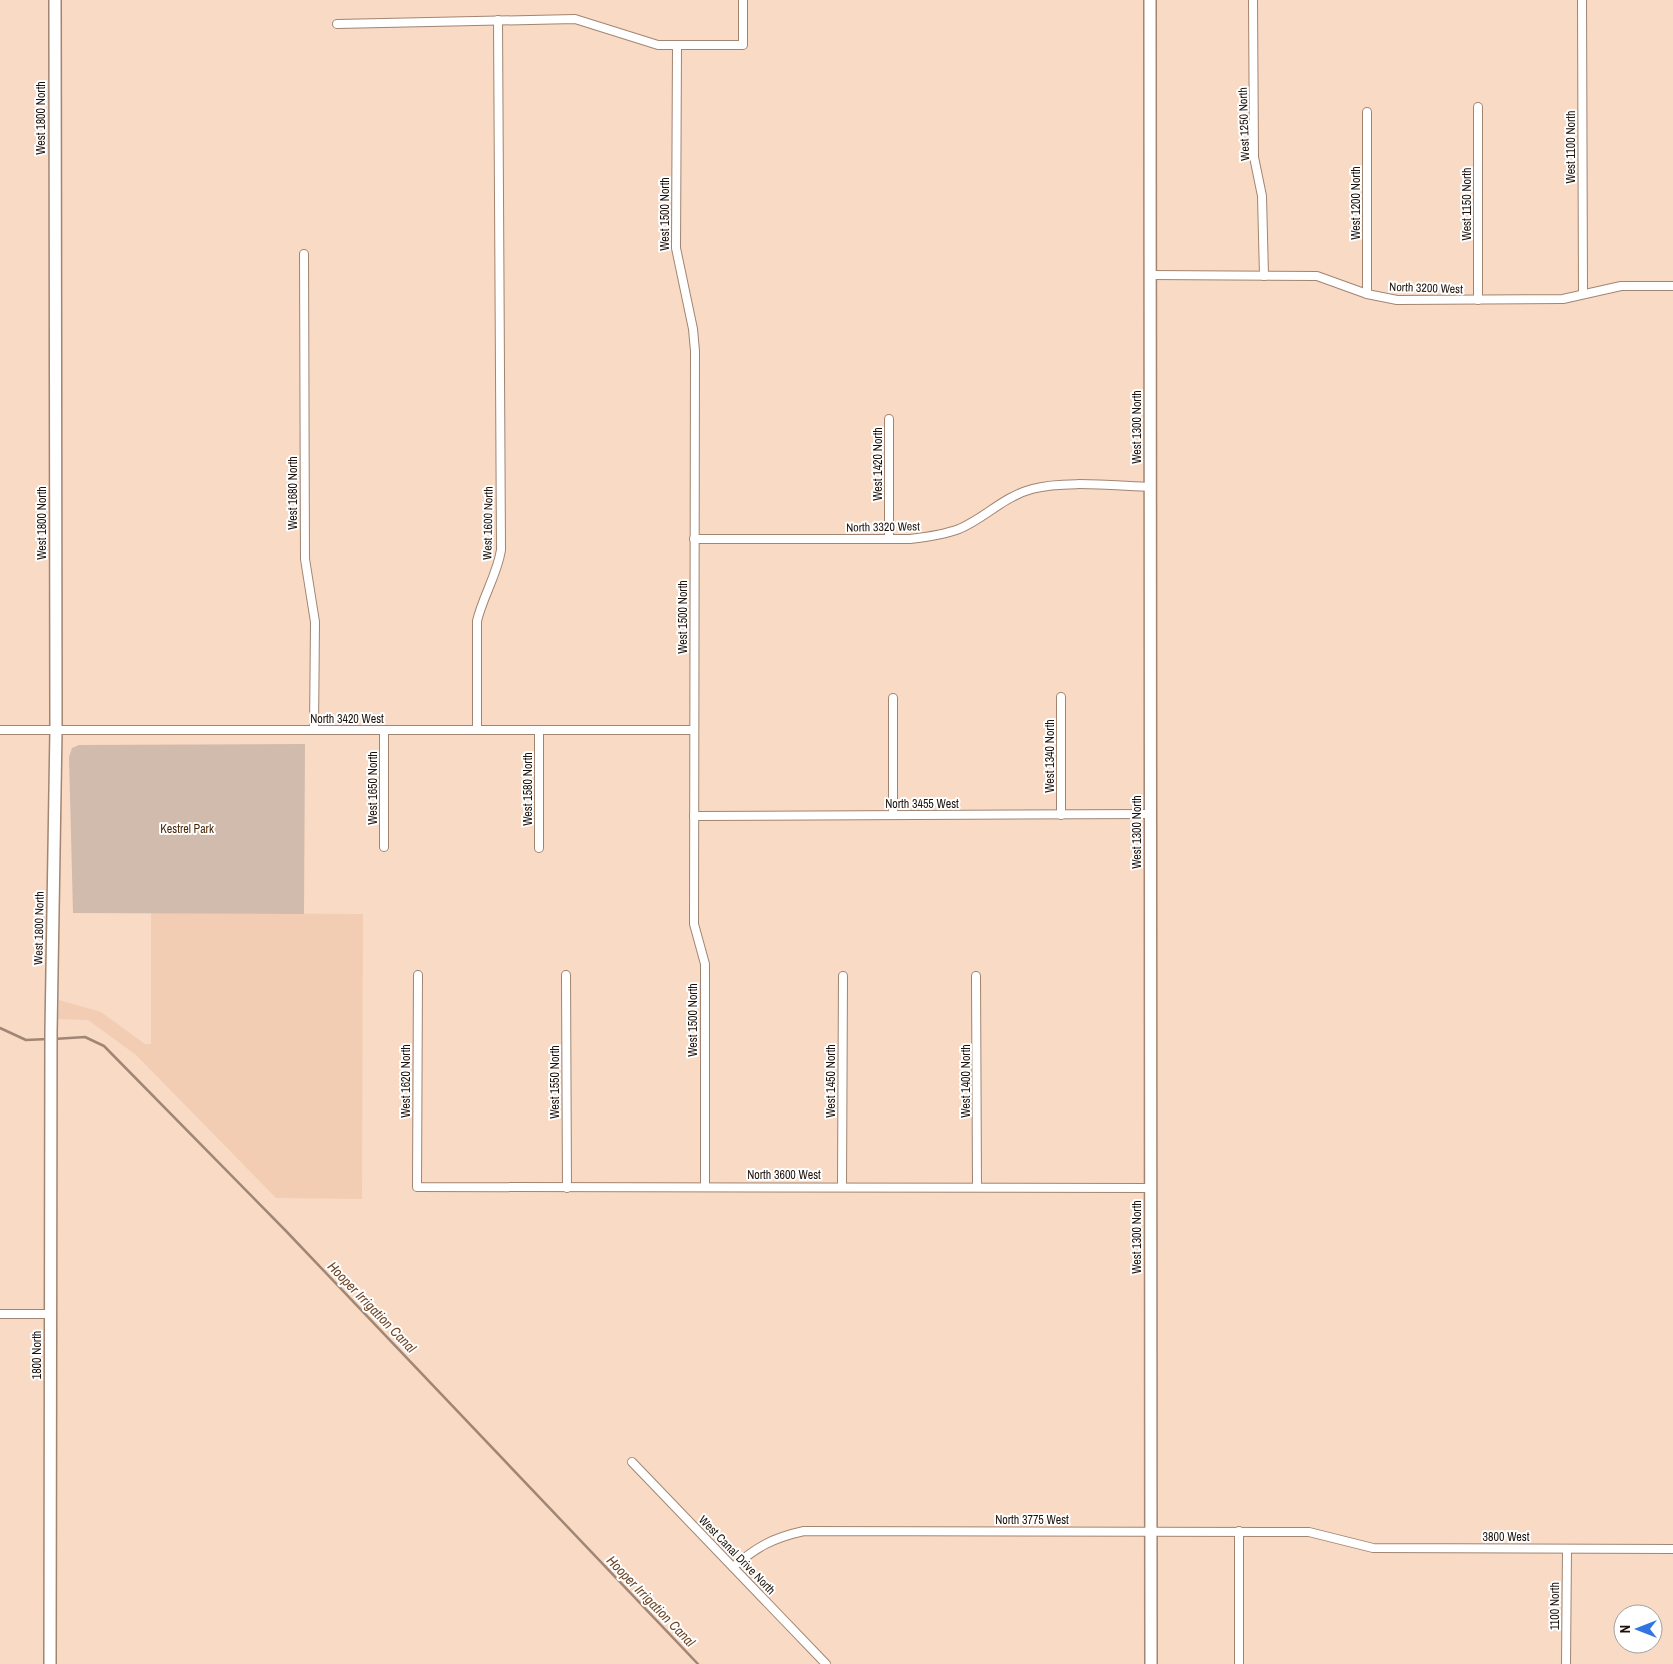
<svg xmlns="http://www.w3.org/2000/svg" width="1673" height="1664" viewBox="0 0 1673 1664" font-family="'Archivo Narrow',sans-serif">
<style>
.built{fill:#f2cdb4}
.park{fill:#d1bbac}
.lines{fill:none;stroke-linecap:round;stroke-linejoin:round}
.stream{stroke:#a08674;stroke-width:2.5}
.street-casing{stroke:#a18571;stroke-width:10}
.secondary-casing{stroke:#a18571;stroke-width:14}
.street{stroke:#fff;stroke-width:8}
.secondary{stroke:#fff;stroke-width:11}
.labels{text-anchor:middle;stroke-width:4;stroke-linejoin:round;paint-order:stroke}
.street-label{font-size:12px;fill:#1e130c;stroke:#fff}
.park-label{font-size:12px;fill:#4c2706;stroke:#fff}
.water-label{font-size:14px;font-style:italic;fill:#6f4728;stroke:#fff}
</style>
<rect width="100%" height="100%" fill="#f9dac5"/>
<polygon class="built" points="151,913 363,914 362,1199 276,1198 136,1055 88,1020 58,1019 59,1000 101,1012 145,1044 151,1044"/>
<polygon class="park" points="305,744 304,914 73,913 69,757 72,748 79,745"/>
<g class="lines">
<g class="stream">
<polyline points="0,1028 26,1040 48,1039"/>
<polyline points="54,1039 85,1037 104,1046 286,1231 698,1664"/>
</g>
<g class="street-casing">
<g id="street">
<polyline points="1253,0 1254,157 1262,196 1264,276"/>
<polyline points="1582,0 1583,294"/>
<polyline points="337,24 575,19 658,45 743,45 743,0"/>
<polyline points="677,47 676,248 693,329 695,351 694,924 705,964 705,1187"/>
<polyline points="1478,107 1478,300"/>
<polyline points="1367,112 1367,294"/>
<polyline points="304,254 305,559 315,622 314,730"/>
<polyline points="1151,275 1317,276 1367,294 1397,300 1563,299 1621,286 1673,286"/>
<polyline points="889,419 889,539"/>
<path d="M694 539H910C927 537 943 535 959 529 985 518 1003 497 1032 489 1064 480 1117 486 1151 487"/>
<polyline points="1061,697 1061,815"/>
<polyline points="893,698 893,815"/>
<polyline points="0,730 694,730"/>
<polyline points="384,730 384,847"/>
<path d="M477 730V621C483 596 497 575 501 550L498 20"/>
<polyline points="694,816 1151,814"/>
<polyline points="539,848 539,730"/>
<polyline points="418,975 417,1187 1151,1188"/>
<polyline points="566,975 567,1188"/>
<polyline points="976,976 977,1186"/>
<polyline points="842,1186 843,976"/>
<polyline points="0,1314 51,1314"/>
<polyline points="632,1462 826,1664"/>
<path d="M733 1567C757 1547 772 1538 804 1531L1309 1532 1373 1548 1673 1549"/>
<polyline points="1239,1664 1239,1531"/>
<polyline points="1566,1664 1567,1549"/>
</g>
</g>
<g class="secondary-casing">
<g id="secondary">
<polyline points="1150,0 1151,1664"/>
<polyline points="50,1664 51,1032 56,730 55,0"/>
</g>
</g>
<use href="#street" class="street"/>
<use href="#secondary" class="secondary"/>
</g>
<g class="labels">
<g class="street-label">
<text transform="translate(41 118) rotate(-90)" y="4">West 1800 North</text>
<text transform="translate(1244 124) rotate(-92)" y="4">West 1250 North</text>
<text transform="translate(1571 147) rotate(-90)" y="4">West 1100 North</text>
<text transform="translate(1356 203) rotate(-90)" y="4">West 1200 North</text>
<text transform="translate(1467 204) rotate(-90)" y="4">West 1150 North</text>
<text transform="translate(665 214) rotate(-90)" y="4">West 1500 North</text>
<text transform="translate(1426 288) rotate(2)" y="4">North 3200 West</text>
<text transform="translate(1137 427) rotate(-90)" y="4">West 1300 North</text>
<text transform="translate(878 464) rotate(-90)" y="4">West 1420 North</text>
<text transform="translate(293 493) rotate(-90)" y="4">West 1680 North</text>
<text transform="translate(42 523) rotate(-90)" y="4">West 1800 North</text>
<text transform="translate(488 523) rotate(-89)" y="4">West 1600 North</text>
<text transform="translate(883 527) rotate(-1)" y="4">North 3320 West</text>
<text transform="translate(683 617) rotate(-90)" y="4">West 1500 North</text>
<text x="347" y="723">North 3420 West</text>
<text transform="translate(1050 756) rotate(-90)" y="4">West 1340 North</text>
<text transform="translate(373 788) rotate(-90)" y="4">West 1650 North</text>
<text transform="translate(528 789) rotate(-90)" y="4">West 1580 North</text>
<text x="922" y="808">North 3455 West</text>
<text transform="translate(1137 832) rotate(-90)" y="4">West 1300 North</text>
<text transform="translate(39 928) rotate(-89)" y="4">West 1800 North</text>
<text transform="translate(693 1020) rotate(-90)" y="4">West 1500 North</text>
<text transform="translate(406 1081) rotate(-90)" y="4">West 1620 North</text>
<text transform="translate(831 1081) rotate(-90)" y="4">West 1450 North</text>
<text transform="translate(966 1081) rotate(-90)" y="4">West 1400 North</text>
<text transform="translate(555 1082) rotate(-90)" y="4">West 1550 North</text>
<text x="784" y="1179">North 3600 West</text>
<text transform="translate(1137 1237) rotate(-90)" y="4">West 1300 North</text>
<text transform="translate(37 1355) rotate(-90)" y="4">1800 North</text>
<text x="1032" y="1524">North 3775 West</text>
<text x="1506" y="1541">3800 West</text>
<text transform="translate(737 1555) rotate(46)" y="4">West Canal Drive North</text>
<text transform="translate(1555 1606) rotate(-90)" y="4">1100 North</text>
</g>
<g class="park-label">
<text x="187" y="833">Kestrel Park</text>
</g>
<g class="water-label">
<text transform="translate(372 1307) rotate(46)" y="5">Hooper Irrigation Canal</text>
<text transform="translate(651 1601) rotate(46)" y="5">Hooper Irrigation Canal</text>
</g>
</g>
<g transform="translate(1638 1629) rotate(270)"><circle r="24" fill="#ffffff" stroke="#a5a19e"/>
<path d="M0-4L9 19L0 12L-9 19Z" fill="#3275e2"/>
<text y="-8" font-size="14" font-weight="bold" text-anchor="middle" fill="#1e130c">N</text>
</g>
</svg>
